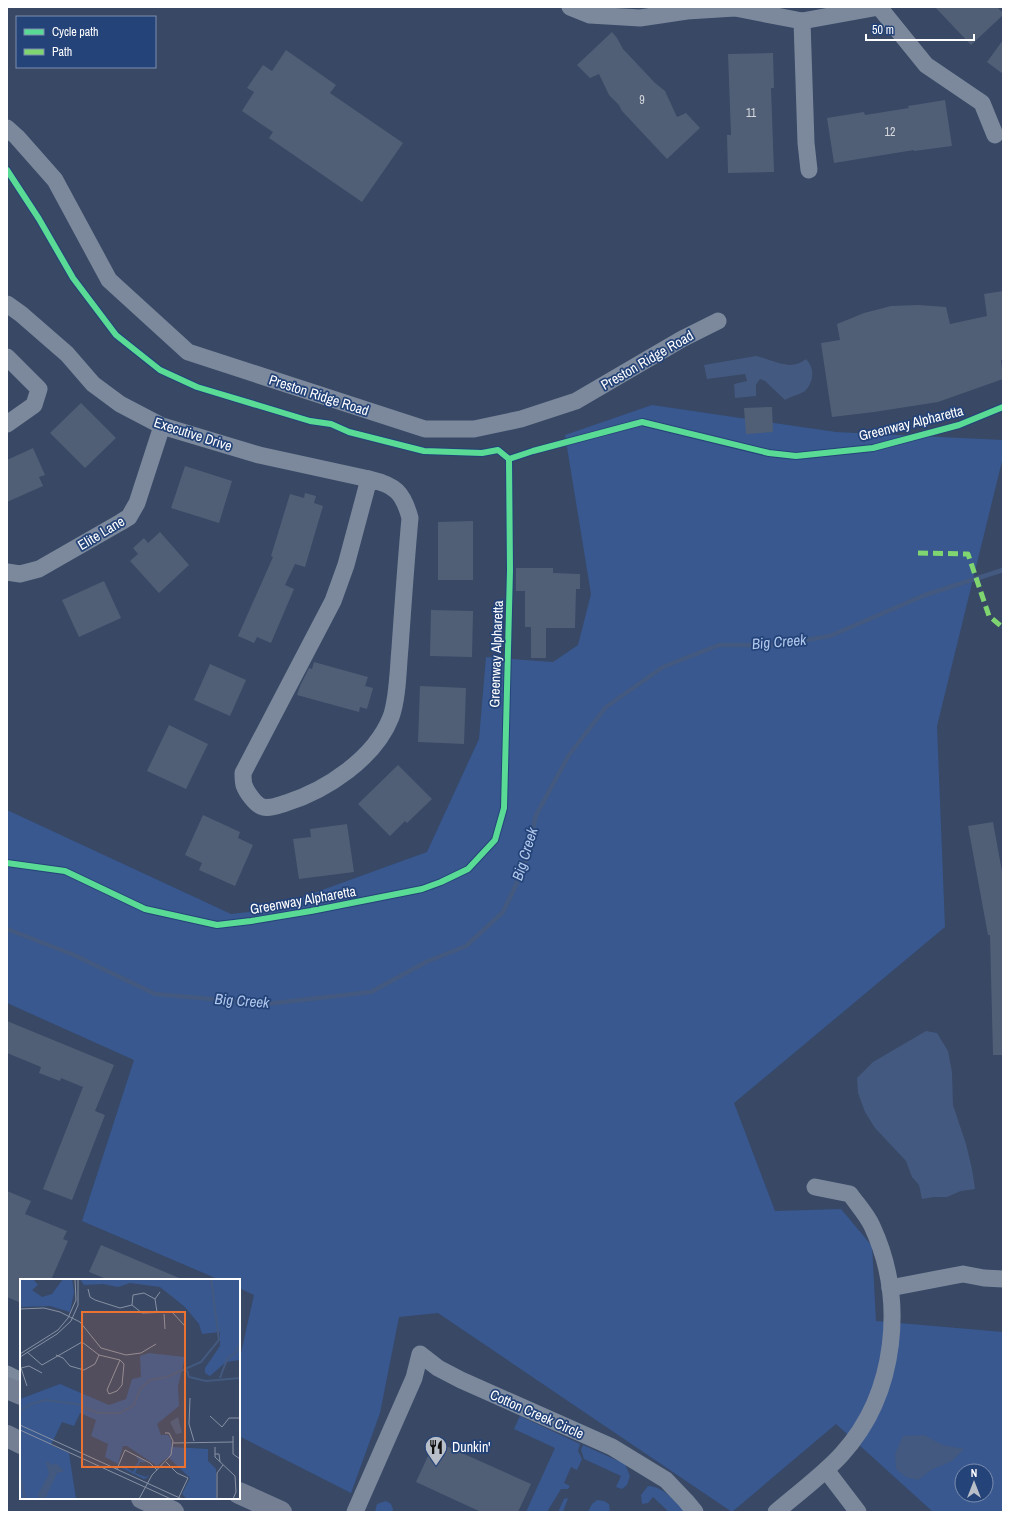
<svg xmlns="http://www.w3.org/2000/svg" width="1010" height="1519" viewBox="0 0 1010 1519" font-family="'Archivo Narrow',sans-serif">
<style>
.green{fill:#38588f;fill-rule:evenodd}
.water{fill:#43597f}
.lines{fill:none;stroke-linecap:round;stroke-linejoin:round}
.stream{stroke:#43597f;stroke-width:4.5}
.building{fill:#515f76}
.street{stroke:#7c899c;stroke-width:17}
.highway{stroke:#747f94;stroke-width:22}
.quiet{stroke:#7fd670;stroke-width:5;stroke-dasharray:10 5;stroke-linecap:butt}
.cycleway-casing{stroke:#244379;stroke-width:8}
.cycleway{stroke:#5adb95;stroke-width:6}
.labels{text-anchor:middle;stroke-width:3.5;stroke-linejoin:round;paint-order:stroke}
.number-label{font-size:12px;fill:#d4d7dd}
.street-label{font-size:14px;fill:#fff;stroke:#244379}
.poi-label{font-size:14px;fill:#fff;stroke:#244379;text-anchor:start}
.water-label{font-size:15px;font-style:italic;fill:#b1c8ec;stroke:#244379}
.inset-river{fill:none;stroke:#43597f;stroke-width:2}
.inset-road{fill:none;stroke:#8891a3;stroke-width:1}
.view{fill:#eb7230;fill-opacity:0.15;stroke:#eb7230;stroke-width:2}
.inset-edge{fill:none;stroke:#fff;stroke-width:2}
</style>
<rect width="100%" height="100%" fill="#384865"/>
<g class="green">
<path d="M652 405 836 432 1003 440V457L937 726 945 927 734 1103 775 1211 841 1209 872 1246 876 1321 1003 1332V1512H933L836 1424 732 1512 438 1313 399 1317 380 1413 351 1493 239 1436V1362L254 1295 239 1288V1280H220L82 1221 134 1060 7 1003V810L231 914 267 910 427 852 479 739 486 657 553 662 578 645 591 594 565 435ZM962 1471H986V1495H962Z"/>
<polygon points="520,1416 580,1444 578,1451 582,1459 577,1470 571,1467 564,1483 570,1486 568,1489 561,1489 547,1512 526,1512 555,1448 514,1429"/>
<polygon points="583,1445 625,1464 630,1476 627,1485 622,1489 616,1487 621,1476 584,1459 581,1450"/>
<path d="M648 1486C663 1486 676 1502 686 1512H669L653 1497 648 1503 642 1504 641 1495Z"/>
<polygon points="568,1498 563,1512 558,1512 564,1499"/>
<polygon points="597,1500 604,1501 609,1504 610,1512 588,1512 592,1504"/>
<polygon points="386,1501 391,1504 393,1509 392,1512 375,1512 377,1504"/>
</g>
<g class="water">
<path d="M756 356C774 360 790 372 806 359 815 368 814 382 805 391 803 393 790 397 785 400L765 381 760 379 756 385V396L735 398 734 384 747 381 745 374 707 379 704 365Z"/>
<polygon points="926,1031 937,1033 948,1051 952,1072 953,1105 966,1144 972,1169 975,1189 961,1191 947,1197 934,1197 922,1199 919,1185 912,1177 906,1161 875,1128 865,1112 858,1093 857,1078 873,1062"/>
<polygon points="924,1435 943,1445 964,1449 952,1461 931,1470 918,1480 906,1477 896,1469 895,1454 903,1436"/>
</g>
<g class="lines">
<polyline class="stream" points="7,929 74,955 155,994 266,1004 371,992 426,962 466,946 503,912 523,870 536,815 569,755 606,707 663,667 719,645 776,645 830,636 925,595 1003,570"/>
</g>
<g class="building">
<polygon points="935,7 997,7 1003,13 1003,15 971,45"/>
<polygon points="612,32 617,38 623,49 655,83 665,91 677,117 686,113 700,128 667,159 622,111 619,105 609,95 599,74 590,78 577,65"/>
<polygon points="1003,40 1003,74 987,62"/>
<polygon points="286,50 336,85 330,93 403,143 362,202 269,138 273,132 242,111 254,92 247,88 263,65 272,71"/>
<polygon points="773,53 774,88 771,88 774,172 728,173 727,135 731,135 728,54"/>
<polygon points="945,100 952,146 914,151 914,150 834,163 827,118 864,112 865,115 909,108 908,106"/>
<polygon points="1003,291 1003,360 1001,360 1003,379 938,402 874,412 832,417 821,343 840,340 837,324 864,313 891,306 918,305 946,307 950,324 987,316 984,294"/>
<polygon points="81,403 116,438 85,468 50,433"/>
<polygon points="772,407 773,432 746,434 744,408"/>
<polygon points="33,448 45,475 39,477 43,486 7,502 7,460"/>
<polygon points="185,466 232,481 219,523 171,508"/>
<polygon points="305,493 316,496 314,503 323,506 305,567 295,564 285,585 294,589 271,643 257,637 254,643 238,636 273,557 271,556 290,494 304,498"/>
<polygon points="473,521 473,580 438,580 438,522"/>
<polygon points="160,532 189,565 159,593 130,561 138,554 133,548 144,538 148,543"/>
<polygon points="516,568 553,568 553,573 580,574 580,589 576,589 575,628 546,628 546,658 531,658 531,627 525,627 525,591 516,591"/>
<polygon points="104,581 121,618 79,637 62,600"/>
<polygon points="431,610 473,611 472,657 430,656"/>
<polygon points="314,662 368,677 365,686 373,688 367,709 360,707 359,712 297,695 300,686 309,668 312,669"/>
<polygon points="210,664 246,680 230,716 194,700"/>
<polygon points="420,686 466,688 464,744 418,742"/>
<polygon points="169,725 208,744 186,789 147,771"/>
<polygon points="398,765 432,799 407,823 405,821 390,836 358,804"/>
<polygon points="203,815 240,832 238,838 253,845 235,886 199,870 202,863 185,855"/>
<polygon points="993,822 1003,877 1003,1055 993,1055 990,935 988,935 968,826"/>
<polygon points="347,824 354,872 299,879 293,839 311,837 310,829"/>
<polygon points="7,1021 114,1065 95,1111 105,1115 72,1200 43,1189 83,1087 61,1078 60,1081 39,1073 41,1067 7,1053"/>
<polygon points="7,1191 31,1201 25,1214 67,1231 63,1239 68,1241 51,1280 21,1280 21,1303 7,1297"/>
<polygon points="101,1245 184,1280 109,1280 89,1272"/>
<polygon points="435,1441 531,1484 518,1512 481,1512 416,1482"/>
</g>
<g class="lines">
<g class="street">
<polyline points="570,7 590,15 640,18 687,11 735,8 802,21 879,7"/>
<polyline points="879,7 926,65 982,103 995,135"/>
<polyline points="802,21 806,143 809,170"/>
<polyline points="7,128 17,137 55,180 109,280 188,352 425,429 474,429 521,419 576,401 682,339 718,321"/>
<polyline points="7,304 21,314 67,354 93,384 120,404 162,426 259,455 369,479"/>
<polyline points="7,357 39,389 34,405 7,424"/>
<path d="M369 479C395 485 403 492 410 518 406 561 403 605 400 648 398 668 398 698 391 717 375 758 327 790 286 803 279 805 271 809 263 807 256 806 246 791 244 785 243 781 243 776 243 773L333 601 346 565Z"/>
<polyline points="7,572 20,574 39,569 121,522 129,517 137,503 162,426"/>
<polyline points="890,1288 963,1274 984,1278 1003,1279"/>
<polyline points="7,1374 21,1381"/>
<polyline points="826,1470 858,1512"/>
<polyline points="355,1512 414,1378 420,1354 438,1368 461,1380 612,1447 666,1480 686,1501 695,1512"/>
<path d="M776 1512C798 1493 823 1475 842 1454 897 1393 906 1299 872 1226 867 1215 857 1204 850 1194L815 1187"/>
</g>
<g class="highway">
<polyline points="7,1388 21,1394"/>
<polyline points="7,1436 21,1443"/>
<polyline points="239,1493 281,1512"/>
<polyline points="142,1498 173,1512"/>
</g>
<polyline class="quiet" points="918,553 968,554 989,616 1001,626 1003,625"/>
<g class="cycleway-casing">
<g id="cycleway">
<polyline points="7,170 39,219 73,278 116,335 160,370 197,387 310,421 331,424 349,432 424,451 482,453 498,450 509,459"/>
<polyline points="7,863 65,871 145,909 217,925 251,921 311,911 422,889 441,882 468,869 495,840 504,808 510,570 509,459 533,451 642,422 769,453 796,456 873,448 959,425 1003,407"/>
</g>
</g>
<use href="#cycleway" class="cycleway"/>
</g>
<defs>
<g id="restaurant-pin" transform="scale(1.15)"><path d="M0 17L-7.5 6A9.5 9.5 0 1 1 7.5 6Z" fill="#b9bfc9" stroke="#244379"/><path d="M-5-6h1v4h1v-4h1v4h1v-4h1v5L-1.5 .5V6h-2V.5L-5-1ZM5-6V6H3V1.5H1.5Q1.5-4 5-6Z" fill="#111"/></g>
</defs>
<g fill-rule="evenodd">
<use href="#restaurant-pin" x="436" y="1447"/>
</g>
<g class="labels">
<g class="number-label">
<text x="642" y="104">9</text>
<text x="751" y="117">11</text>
<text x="890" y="136">12</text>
</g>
<g class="street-label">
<text transform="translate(647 360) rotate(-30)" y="5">Preston Ridge Road</text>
<text transform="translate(319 395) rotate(18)" y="5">Preston Ridge Road</text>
<text transform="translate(911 423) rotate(-14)" y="5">Greenway Alpharetta</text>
<text transform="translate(193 434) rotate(18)" y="5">Executive Drive</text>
<text transform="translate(101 533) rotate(-31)" y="5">Elite Lane</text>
<text transform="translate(496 654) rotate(-88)" y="5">Greenway Alpharetta</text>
<text transform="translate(303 900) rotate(-10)" y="5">Greenway Alpharetta</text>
<text transform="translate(537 1414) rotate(24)" y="5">Cotton Creek Circle</text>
</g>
<g class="poi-label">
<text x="452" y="1452">Dunkin'</text>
</g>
<g class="water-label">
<text transform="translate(779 642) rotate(-5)" y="5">Big Creek</text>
<text transform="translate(525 854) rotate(-73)" y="5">Big Creek</text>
<text transform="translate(242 1001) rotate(4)" y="5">Big Creek</text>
</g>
</g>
<g transform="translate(20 1279)">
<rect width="220" height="220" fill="#384865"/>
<path d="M0 0H13L18 6 12 11 22 18 32 15 43 0H52L54 13 50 33 30 27 0 28ZM60 0H220V81L206 83 190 97 185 94V89L200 67V53L182 55 179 45 165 28 140 8 110 4 98 8 83 5 64 6ZM129 74 165 78 158 107 159 127 137 145 141 156H148L151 160 152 168 188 170V182L196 190V220H167L162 215 170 199 148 178 137 187 107 167H103L98 185 85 178 88 165 71 157 76 141 60 134 54 147 42 143 31 166 49 174 56 220H0V120L40 105 89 126 106 120 112 100 121 98 120 77ZM115 177 127 183H120L115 194 126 198 129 195 127 199 124 200 100 188 102 186 113 193 119 181Z" fill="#38588f"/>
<path d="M158 138 162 154 156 155 150 143ZM28 182 31 186 36 184 44 192 37 194 25 220H19L18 215 29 195 26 184Z" fill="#43597f"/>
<path class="inset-river" d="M167 91 169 98 186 102 220 99M200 99 207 80 215 74 220 66M0 132 11 125 25 121 57 125 78 134H100L114 126 120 110 130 101 147 98 181 83 199 61 191 0M0 197 5 220"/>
<path class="inset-road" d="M68 10 70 18 75 21 100 29 112 26M135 20 137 33M112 26 122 34 152 33 164 46M112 26 113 16 124 14 135 20 140 13M0 30 24 29 40 33 60 43 81 69 106 76 121 74 136 65M144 35 145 50M7 73 22 86 62 63 79 76 100 81M0 75 38 51 48 39 56 21 55 0M36 76 43 79 50 87 64 91 75 85 79 76M0 78 37 55 51 42 58 26V0M100 81 104 85 102 106 97 112 89 115 87 111ZM7 107 1 89 9 87 22 94M170 119 169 145 174 162M190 137 202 148 209 139H220M0 146 162 220M0 151 151 220M213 157V175L220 180M153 164 213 163M195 168V178L215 197 216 213 213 220M195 175H199L200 183M146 183 157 194 168 199 159 218M97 190 105 171 130 184 137 191M119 220 132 196 151 176 153 162 149 154H145M197 220V194L203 186"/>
<path class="view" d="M62 33H165V188H62Z"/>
<rect width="220" height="220" class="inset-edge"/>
</g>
<rect width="1010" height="1519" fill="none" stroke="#ffffff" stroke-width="16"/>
<rect x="16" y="16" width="140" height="52" fill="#244379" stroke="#7c8eaf"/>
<rect x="24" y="29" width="20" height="6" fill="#5adb95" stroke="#7c8eaf"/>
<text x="52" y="36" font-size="12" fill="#ffffff">Cycle path</text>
<rect x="24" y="49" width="20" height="6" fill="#7fd670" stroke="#7c8eaf"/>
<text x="52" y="56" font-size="12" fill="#ffffff">Path</text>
<g transform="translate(974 1483)"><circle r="19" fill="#244379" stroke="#7c8eaf"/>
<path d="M0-3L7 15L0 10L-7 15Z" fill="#b9bfc9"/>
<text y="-6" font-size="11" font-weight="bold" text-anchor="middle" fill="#ffffff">N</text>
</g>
<path d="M866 34v6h108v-6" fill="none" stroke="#ffffff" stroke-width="2"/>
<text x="872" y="34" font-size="12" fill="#ffffff" stroke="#244379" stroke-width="3" paint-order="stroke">50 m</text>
</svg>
